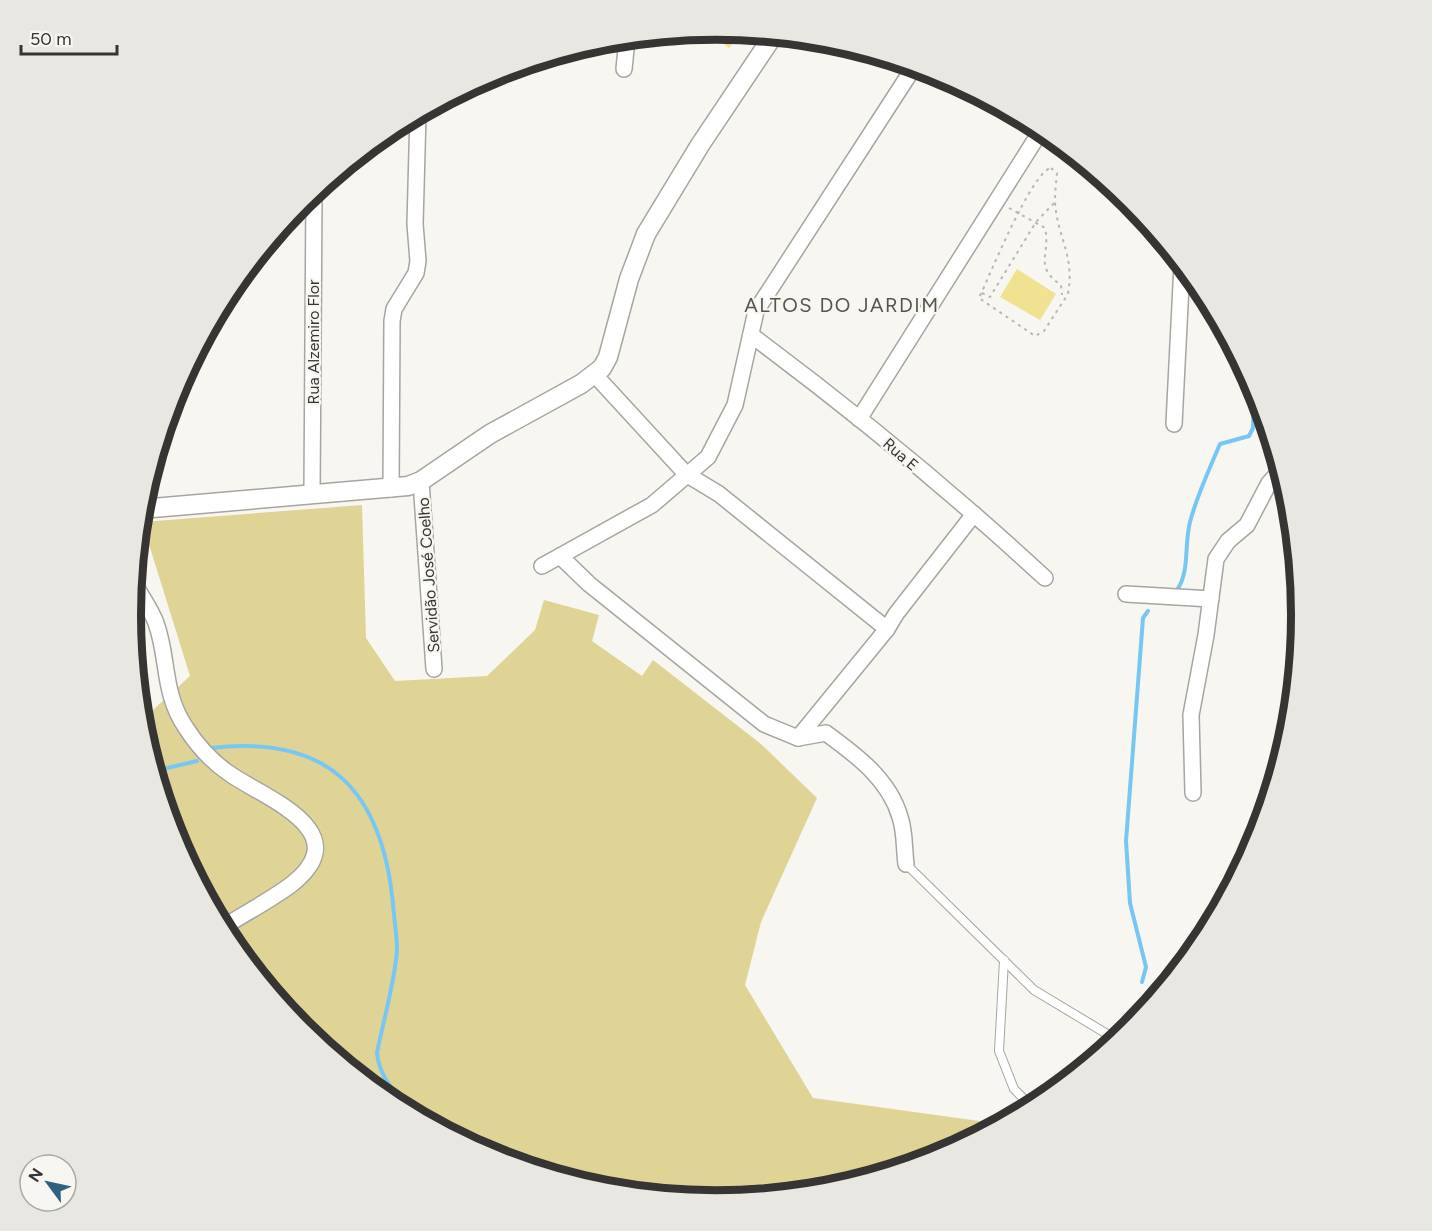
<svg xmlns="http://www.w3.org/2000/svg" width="1432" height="1231" viewBox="0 0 1432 1231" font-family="Figtree,sans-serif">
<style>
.green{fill:#dfd496}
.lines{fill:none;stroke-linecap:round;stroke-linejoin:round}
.stream{stroke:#77c7f4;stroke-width:4}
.building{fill:#f0e291}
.service-casing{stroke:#a6a59f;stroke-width:10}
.minor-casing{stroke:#a6a59f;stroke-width:18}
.tertiary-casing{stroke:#a6a59f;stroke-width:21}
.path{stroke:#b8b7b3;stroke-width:2;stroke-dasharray:3 4.5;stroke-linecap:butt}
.service{stroke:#fff;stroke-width:8}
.minor{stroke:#fff;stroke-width:15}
.tertiary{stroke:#fff;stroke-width:18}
.labels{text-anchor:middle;stroke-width:4.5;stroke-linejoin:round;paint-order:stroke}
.street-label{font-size:16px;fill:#363533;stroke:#f7f6f0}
.quarter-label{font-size:20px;letter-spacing:1.5px;fill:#565550;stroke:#f7f6f0}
.rim{fill:none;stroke:#363533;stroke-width:8}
</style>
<rect width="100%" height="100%" fill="#f7f6f0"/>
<polygon class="green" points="362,505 366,638 395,681 487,676 535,630 544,600 599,615 592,641 642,676 653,660 761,744 817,798 761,922 745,985 813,1098 1001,1124 940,1157 830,1190 716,1201 601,1190 492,1156 390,1102 302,1029 229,941 175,839 141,721 190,676 142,522"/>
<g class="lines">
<g class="stream">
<path d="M1177 590C1190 571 1184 545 1190 522 1197 495 1209 470 1220 444L1249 436 1253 428 1254 385"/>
<path d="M211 748C329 734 382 791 393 904 394 919 397 935 397 950 395 981 383 1022 377 1053 382 1102 439 1124 476 1148"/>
<polyline points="154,771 197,761"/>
<polyline points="1142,982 1146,967 1130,903 1126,841 1143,618 1148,611"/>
</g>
</g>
<g class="building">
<polygon points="716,30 725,31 741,32 729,48 705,31"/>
<polygon points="1017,269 1056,294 1040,320 1000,297"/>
</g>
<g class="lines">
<g class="service-casing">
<g id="service">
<polyline points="906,864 1034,990 1117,1040"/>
<polyline points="1004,960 999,1051 1014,1089 1032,1107"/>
</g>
</g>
<g class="minor-casing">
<g id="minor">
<polyline points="624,69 627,39"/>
<path d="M751 335C853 411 952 492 1045 578"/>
<polyline points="595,375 686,474 719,494 887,629"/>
<polyline points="859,419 1042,129"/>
<polyline points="1174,424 1182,265"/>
<polyline points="421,481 434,669"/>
<polyline points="391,489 392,321 394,309 416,273 418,261 415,224 418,114"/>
<polyline points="312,493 314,192"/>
<path d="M560 556 589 584 764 724 798 738 826 733C856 755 889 779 900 817 905 831 904 849 906 864"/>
<polyline points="542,566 652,505 708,457 735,405 756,311 914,67"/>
<path d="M134 583C141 596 151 609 156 623 169 659 162 693 186 728 197 745 212 762 230 774 264 798 359 831 292 884 271 900 245 913 222 928"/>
<polyline points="1126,594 1211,599"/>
<polyline points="798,738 887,629 896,614 974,514"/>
<polyline points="1193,793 1191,715 1206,635 1216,559 1228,541 1247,525 1269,483 1281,470"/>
</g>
</g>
<g class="tertiary-casing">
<polyline id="tertiary" points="141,509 408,486 421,481 490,434 581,384 602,368 608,357 629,279 646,234 700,145 773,36"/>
</g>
<g class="path">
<path d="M1051 168 1057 173C1056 183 1055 192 1055 202 1057 237 1075 255 1068 294L1044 331 1035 336 979 298C989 277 1032 171 1051 168Z"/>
<path d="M1009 208 1045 228C1051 254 1033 266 1061 285L1062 295"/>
<polyline points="982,293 990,297 1036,222 1055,202"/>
</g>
<use href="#service" class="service"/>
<use href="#minor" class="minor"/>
<use href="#tertiary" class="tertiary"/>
</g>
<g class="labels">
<g class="street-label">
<text transform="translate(313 342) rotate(-90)" y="6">Rua Alzemiro Flor</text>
<text transform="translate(901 454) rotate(41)" y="6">Rua E</text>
<text transform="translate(428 575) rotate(-94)" y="6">Servidão José Coelho</text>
</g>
<g class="quarter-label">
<text x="842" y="312">ALTOS DO JARDIM</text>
</g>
</g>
<path d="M0 0H1432V1231H0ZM141 615a575 575 0 1 1 1150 0a575 575 0 1 1-1150 0Z" fill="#e8e7e1" fill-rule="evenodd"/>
<path class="rim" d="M141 615a575 575 0 1 1 1150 0a575 575 0 1 1-1150 0Z"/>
<g transform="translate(48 1183) rotate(303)"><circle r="28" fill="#f7f6f0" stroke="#aaa9a4" stroke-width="1.5"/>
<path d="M0-4.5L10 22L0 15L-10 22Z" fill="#2e627e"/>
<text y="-9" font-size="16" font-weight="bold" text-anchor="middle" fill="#363533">N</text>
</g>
<path d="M21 45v9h96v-9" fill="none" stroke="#363533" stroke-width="3"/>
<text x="30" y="45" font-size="18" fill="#363533" stroke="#f7f6f0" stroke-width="4.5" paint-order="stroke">50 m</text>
</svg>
